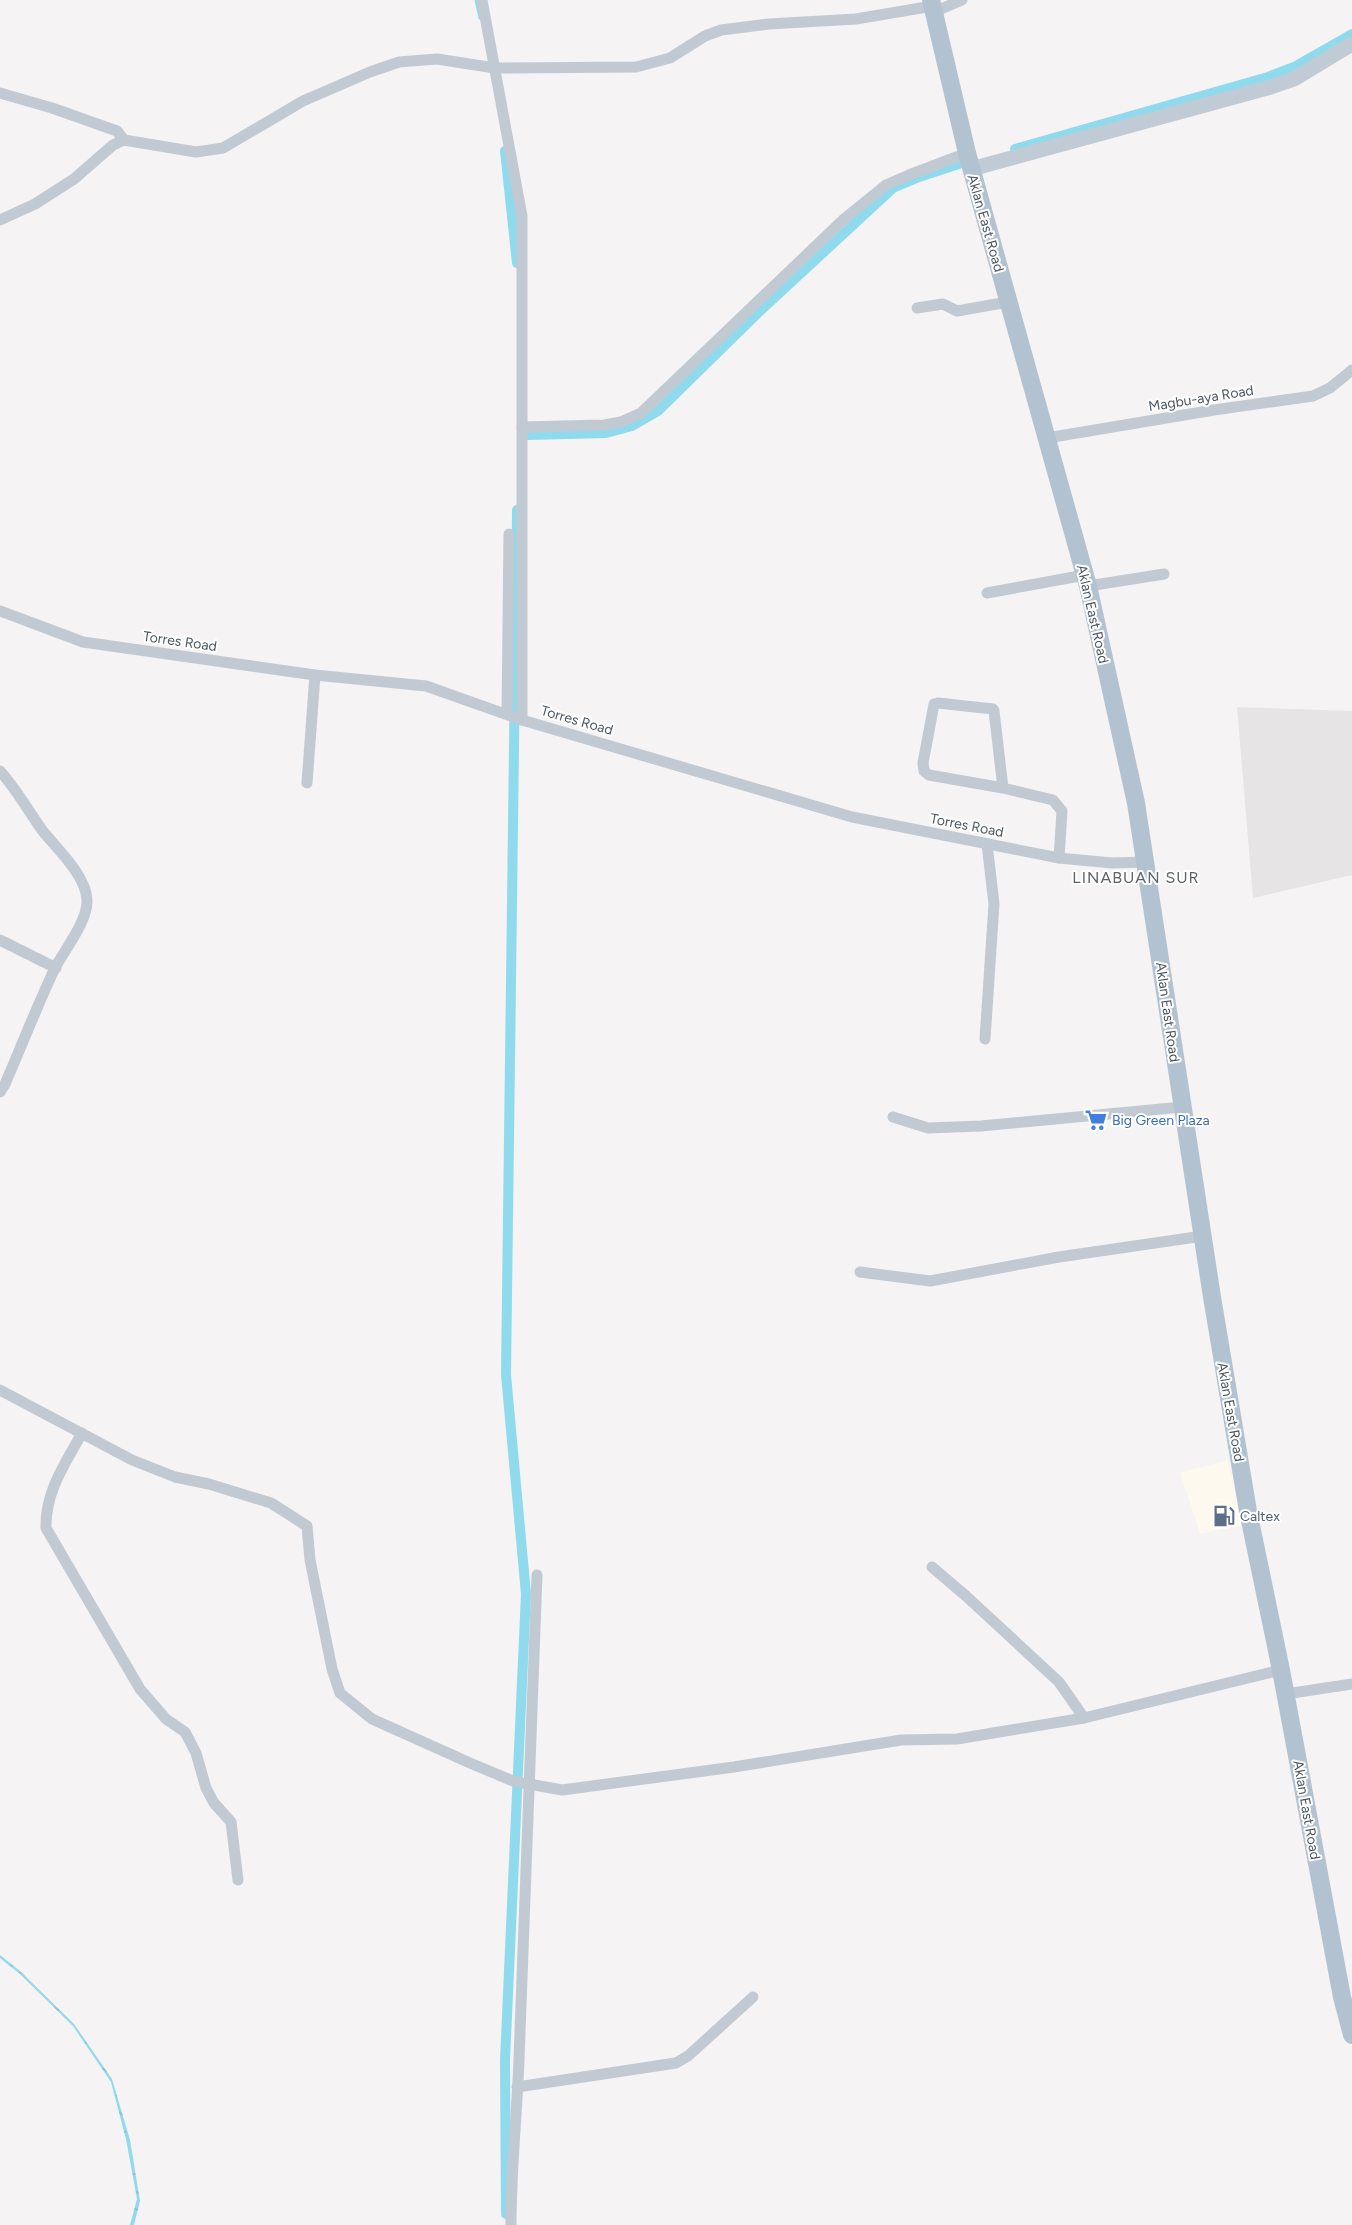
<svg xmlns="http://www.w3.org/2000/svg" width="1352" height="2225" viewBox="0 0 1352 2225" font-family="Figtree,sans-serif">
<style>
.commercial{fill:#fdf9ef}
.education{fill:#e6e4e5}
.water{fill:url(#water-ripples)}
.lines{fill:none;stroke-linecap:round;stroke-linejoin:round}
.stream{stroke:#90daee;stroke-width:3}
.canal{stroke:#90daee;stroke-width:10}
.street{stroke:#c1cad2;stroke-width:11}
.secondary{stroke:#c1cbd6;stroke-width:15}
.primary{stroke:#b3c2d1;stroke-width:18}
.labels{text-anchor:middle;stroke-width:4;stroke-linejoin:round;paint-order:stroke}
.street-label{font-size:14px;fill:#4a5661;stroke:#fff}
.shop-label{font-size:14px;fill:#366cbe;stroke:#fff;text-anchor:start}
.service-label{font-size:14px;fill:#4e5e75;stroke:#fff;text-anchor:start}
.quarter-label{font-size:16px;letter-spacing:1px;fill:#5f6368;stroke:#fff}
</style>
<defs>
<pattern id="water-ripples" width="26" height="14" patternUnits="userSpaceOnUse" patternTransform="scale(1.25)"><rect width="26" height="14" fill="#90daee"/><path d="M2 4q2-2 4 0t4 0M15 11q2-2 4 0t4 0" fill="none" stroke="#78b4c4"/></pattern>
</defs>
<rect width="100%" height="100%" fill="#f5f3f3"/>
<polygon class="commercial" points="1228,1460 1243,1525 1200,1534 1180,1473"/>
<polygon class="education" points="1237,707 1352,711 1352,875 1253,898"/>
<polygon class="water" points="0,1955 20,1971 74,2024 112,2079 130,2140 140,2201 134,2225 130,2225 137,2199 126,2139 111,2082 73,2026 20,1974 0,1958"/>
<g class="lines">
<polyline class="stream" points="476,0 480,18"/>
<g class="canal">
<polyline points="1015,149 1268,77 1294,67 1352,34"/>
<polyline points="505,151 517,263"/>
<polyline points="528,435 606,433 632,426 658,411 761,310 893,188 919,177 959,164"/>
<polyline points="506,2214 505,2060 526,1594 506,1375 517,510"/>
</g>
<g class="street">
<polyline points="482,0 522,216 522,720"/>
<polyline points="934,12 962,0"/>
<polyline points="0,93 52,108 117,131 124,140 113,145 74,179 35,204 0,220"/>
<polyline points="124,140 196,152 223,148 303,101 370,72 399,62 437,59 495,68 636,67 670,58 705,36 721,30 769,24 856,19 933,6"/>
<polyline points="917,308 943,304 957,311 1008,302"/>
<polyline points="522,427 604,425 621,422 641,413 844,219 886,185 909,175 967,153"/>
<polyline points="1047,438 1214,410 1313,396 1330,388 1352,370"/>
<polyline points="1088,586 1164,574"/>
<polyline points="987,593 1085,575"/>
<polyline points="0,611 83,642 315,675 426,686 522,720 852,817 1059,858 1112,863 1147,862"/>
<polyline points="507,714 509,534"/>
<path d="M0 771C16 789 28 810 42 830 56 848 86 875 87 900 88 921 65 949 55 968 37 1006 22 1045 5 1084L0 1092"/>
<polyline points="307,783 315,675"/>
<polyline points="1003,788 994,711 993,709 938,703 934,704 923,763 924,771 929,775 1003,788 1053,800 1062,811 1059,858"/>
<polyline points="0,940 56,968"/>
<polyline points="985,1039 994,904 987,844"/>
<polyline points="893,1117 928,1128 981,1126 1182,1107"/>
<polyline points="860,1272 930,1281 1059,1257 1203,1236"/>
<polyline points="0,1390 132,1460 175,1477 209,1484 271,1503 307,1526 310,1560 332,1669 340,1693 372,1719 470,1763 513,1781 562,1790 734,1767 901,1740 957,1739 1084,1718 1281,1670"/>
<path d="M82 1433C65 1464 45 1492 46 1528L140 1689 166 1719 185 1732 196 1753 206 1788 214 1803 231 1822 238 1880"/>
<polyline points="932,1567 966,1596 1059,1682 1084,1718"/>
<polyline points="1286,1694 1352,1684"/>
<polyline points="517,2087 676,2063 688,2056 753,1997"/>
<path d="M511 2225C511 2169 517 2114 519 2059 524 1898 532 1737 537 1575"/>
</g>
<polyline class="secondary" points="971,169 1271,87 1294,79 1352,44"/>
<polyline class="primary" points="931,0 967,153 1088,586 1136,803 1212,1297 1248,1511 1281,1670 1342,1997 1352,2035"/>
</g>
<defs>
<g id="supermarket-bare" transform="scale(1.725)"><path d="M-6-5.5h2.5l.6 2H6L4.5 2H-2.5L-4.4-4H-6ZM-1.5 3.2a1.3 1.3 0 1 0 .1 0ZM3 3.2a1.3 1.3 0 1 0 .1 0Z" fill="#3f7fe0" stroke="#fff" stroke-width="2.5" paint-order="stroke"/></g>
<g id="fuel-bare" transform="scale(1.725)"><path d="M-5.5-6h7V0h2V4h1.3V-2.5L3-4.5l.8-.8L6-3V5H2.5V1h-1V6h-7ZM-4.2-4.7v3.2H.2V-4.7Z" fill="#5c6f8a" stroke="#fff" stroke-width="2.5" paint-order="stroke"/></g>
</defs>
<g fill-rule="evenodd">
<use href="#supermarket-bare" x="1096" y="1120"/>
<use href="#fuel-bare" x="1224" y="1516"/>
</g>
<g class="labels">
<g class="street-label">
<text transform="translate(986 223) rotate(74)" y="5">Aklan East Road</text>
<text transform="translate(1201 398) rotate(-9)" y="5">Magbu-aya Road</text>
<text transform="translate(1093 614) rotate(77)" y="5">Aklan East Road</text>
<text transform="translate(180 641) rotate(8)" y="5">Torres Road</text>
<text transform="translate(577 720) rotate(16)" y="5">Torres Road</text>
<text transform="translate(967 825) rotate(11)" y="5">Torres Road</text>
<text transform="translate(1168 1012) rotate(82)" y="5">Aklan East Road</text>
<text transform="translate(1231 1412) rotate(80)" y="5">Aklan East Road</text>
<text transform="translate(1307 1810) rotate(80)" y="5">Aklan East Road</text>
</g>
<g class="shop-label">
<text x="1112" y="1125">Big Green Plaza</text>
</g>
<g class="service-label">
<text x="1240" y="1521">Caltex</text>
</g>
<g class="quarter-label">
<text x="1136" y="883">LINABUAN SUR</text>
</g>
</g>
</svg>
